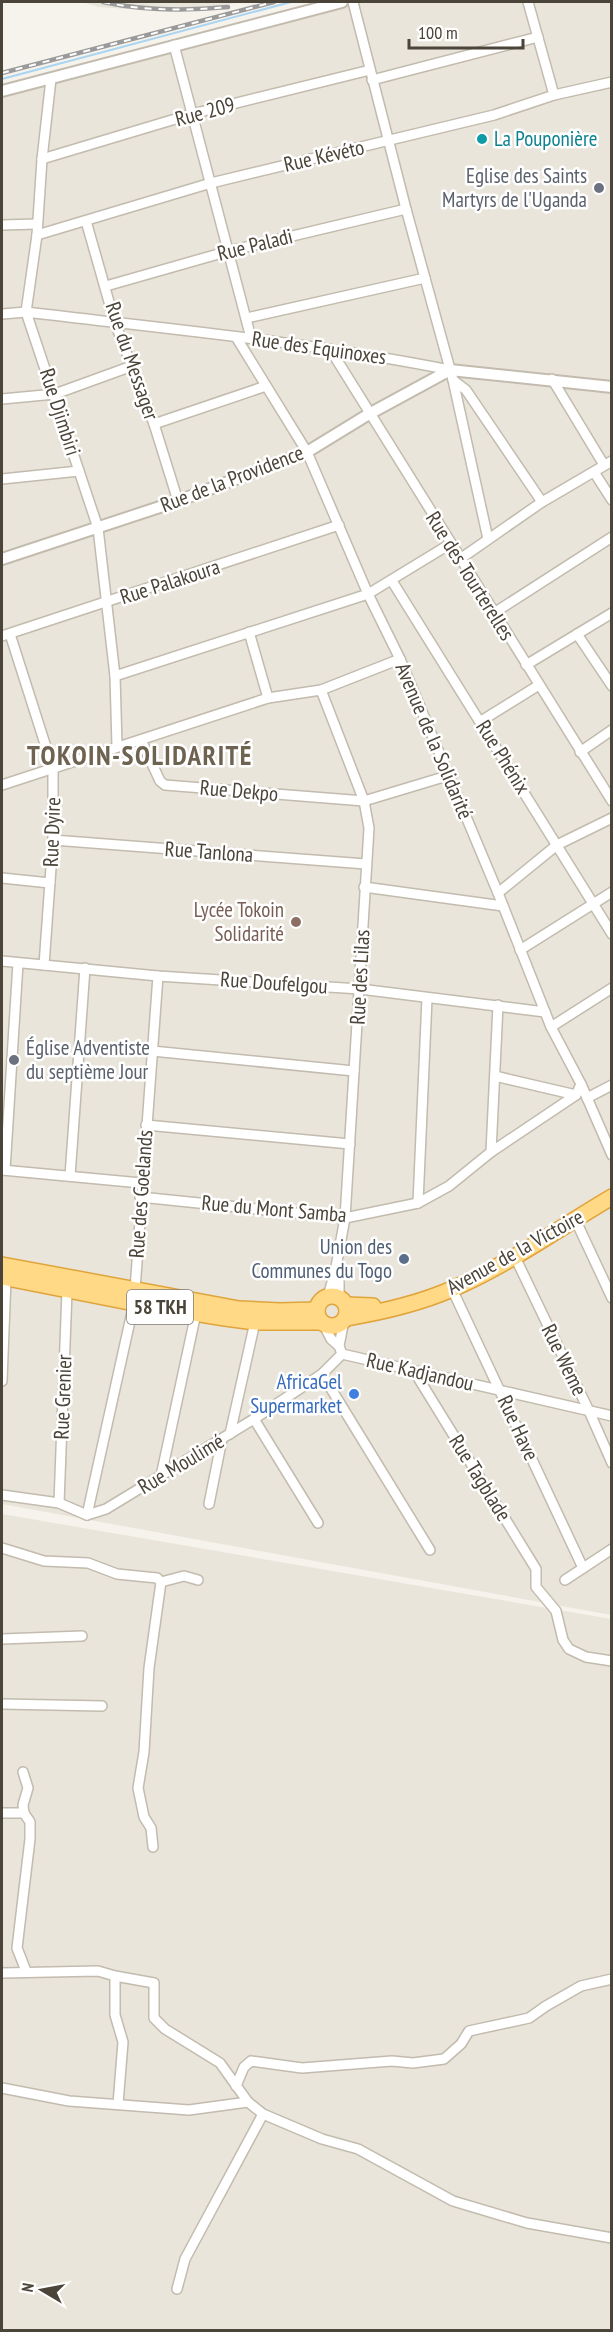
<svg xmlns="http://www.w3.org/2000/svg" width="613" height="2332" viewBox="0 0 613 2332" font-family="'PT Sans Narrow',sans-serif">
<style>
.residential{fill:#eae5da}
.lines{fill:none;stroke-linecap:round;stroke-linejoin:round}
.stream{stroke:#a9d4f2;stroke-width:2}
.minor-casing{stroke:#c2bbae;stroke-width:12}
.tertiary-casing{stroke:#c2bbae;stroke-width:14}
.trunk-casing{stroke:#e0a43c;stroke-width:18}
.minor{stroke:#fff;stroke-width:9}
.tertiary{stroke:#fff;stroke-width:10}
.trunk{stroke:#ffd985;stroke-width:15}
.rail-casing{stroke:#9a9a9a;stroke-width:4.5}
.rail{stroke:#fff;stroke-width:2;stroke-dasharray:7;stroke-linecap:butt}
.culture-dot{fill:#0f9aa8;stroke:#fff;stroke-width:2}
.worship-dot{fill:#6b7280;stroke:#fff;stroke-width:2}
.education-dot{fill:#8d6e63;stroke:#fff;stroke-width:2}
.service-dot{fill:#5c6f8a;stroke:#fff;stroke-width:2}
.shop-dot{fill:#3f7fe0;stroke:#fff;stroke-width:2}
.labels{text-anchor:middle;stroke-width:5;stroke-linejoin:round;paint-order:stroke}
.shield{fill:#fff;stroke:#817c74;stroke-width:1.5}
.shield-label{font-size:20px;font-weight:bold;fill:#4b4439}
.street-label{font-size:21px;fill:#4b4439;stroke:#fff}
.culture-label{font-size:21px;fill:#0d838f;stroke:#fff;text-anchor:start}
.worship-label{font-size:21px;fill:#5b616d;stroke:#fff;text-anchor:end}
.education-label{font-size:21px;fill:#785e54;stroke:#fff;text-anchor:end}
.service-label{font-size:21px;fill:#4e5e75;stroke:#fff;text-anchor:end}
.shop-label{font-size:21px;fill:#366cbe;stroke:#fff;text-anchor:end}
.district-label{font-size:27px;font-weight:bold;letter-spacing:1.5px;fill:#6e6250;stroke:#fff}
</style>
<rect width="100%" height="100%" fill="#f6f3ec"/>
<g class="residential">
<polygon points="82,2 240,2 217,7 169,12 99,7"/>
<polygon points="361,2 611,2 611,1615 2,1504 2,96"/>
<polygon points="2,1514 611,1619 611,2330 2,2330"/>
</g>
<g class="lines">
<polyline class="stream" points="2,79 291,2"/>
<g class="minor-casing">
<g id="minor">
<polyline points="353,2 406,209 453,380 488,539"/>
<polyline points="528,2 554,95"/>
<polyline points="174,45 251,338"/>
<polyline points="51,79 42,159 37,235 26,312 98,528 115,676 117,746"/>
<polyline points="372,80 538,37"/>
<polyline points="42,159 192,114 370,70"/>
<polyline points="86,221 115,323 154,424 178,501"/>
<polyline points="2,225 37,224"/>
<polyline points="37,235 211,183 494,115 554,95 612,82"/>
<polyline points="106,286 229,251 406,209"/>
<path d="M2 314 26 312C168 329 310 342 450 370"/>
<polyline points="247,318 425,278"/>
<polyline points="236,337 307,452 368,594 400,659 498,893 551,1027 581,1084 612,1155"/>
<polyline points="330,349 612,801"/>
<polyline points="552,379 604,465"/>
<polyline points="453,380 466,390 542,502"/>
<polyline points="2,399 55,394 132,366"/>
<polyline points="154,424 266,386"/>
<polyline points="594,472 612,500"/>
<polyline points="2,479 79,471"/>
<polyline points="460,559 542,502 612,461"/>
<polyline points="392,581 612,934"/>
<polyline points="494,613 612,537"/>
<polyline points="249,632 268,698"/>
<polyline points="10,634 53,769 53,840 44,965"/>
<polyline points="577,634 612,686"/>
<polyline points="2,636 339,525"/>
<polyline points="526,665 612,613"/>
<polyline points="115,676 368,594 450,544"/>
<polyline points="321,690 364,801 369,828 345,1218 335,1272 328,1296"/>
<polyline points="481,721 539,685"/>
<polyline points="141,740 160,781 165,785 364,801 447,776"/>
<polyline points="580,752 612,730"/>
<polyline points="2,785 268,698 321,690 400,659"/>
<polyline points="53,840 366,864"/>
<polyline points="2,878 50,883"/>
<polyline points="364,887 503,906"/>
<polyline points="498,893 557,845 612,818"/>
<polyline points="520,950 612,892"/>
<polyline points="2,961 158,976 360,989 545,1012"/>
<polyline points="551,1027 612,988"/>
<polyline points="152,1051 354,1071"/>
<polyline points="495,1076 576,1095"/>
<polyline points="587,1098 612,1085"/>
<polyline points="146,1125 350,1144"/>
<polyline points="491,1152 498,1005"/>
<polyline points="2,1170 141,1183"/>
<polyline points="5,1170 18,963"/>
<polyline points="70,1176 85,968"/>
<polyline points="140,1197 345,1218 418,1203 449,1186 491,1152 576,1095 581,1084"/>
<polyline points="418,1203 427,998"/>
<polyline points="575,1219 612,1298"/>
<polyline points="515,1257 589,1411 612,1463"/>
<polyline points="335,1272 339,1282 339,1297"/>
<polyline points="452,1289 583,1568"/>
<polyline points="323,1323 331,1339 339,1346"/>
<polyline points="342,1354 612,1416"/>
<polyline points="342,1354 339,1346 344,1320"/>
<polyline points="414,1371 536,1569 536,1587 556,1611 563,1640 569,1649 586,1657 612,1661"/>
<polyline points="322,1374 430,1550"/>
<polyline points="2,1381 6,1278"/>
<polyline points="254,1419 318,1523"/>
<polyline points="230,1434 255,1322"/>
<polyline points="161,1476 196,1313"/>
<polyline points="2,1495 59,1503 87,1515 106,1509 254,1419 322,1374 342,1354"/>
<polyline points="59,1503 67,1291"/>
<polyline points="209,1504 222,1439"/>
<polyline points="87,1515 134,1303 158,976"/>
<polyline points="2,1548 44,1561 88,1563 117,1574 157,1578 161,1582 149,1668 144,1752 138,1788 144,1817 151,1828 153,1847"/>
<polyline points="565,1580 612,1549"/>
<polyline points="161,1582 184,1576 198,1580"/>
<polyline points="2,1639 82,1636"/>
<polyline points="2,1704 102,1706"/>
<polyline points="23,1772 28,1788 23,1805 24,1813 30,1822 30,1839 17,1948 26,1971"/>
<polyline points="2,1813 24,1813"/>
<polyline points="2,1973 98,1971 115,1976 115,2015 123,2042 118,2104"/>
<polyline points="115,1976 154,1983 154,2018 165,2029 220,2063 248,2102 263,2114 322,2139 358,2149 453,2201 527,2223 612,2238"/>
<polyline points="236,2086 244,2067 251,2061 302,2068 392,2061 413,2063 444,2059 461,2044 469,2031 529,2018 546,2006 581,1986 612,1979"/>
<polyline points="2,2088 69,2101 189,2110 248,2102"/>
<polyline points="177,2289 185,2259 263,2114"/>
</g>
</g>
<g class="tertiary-casing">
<g id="tertiary">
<polyline points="2,91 342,2"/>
<polyline points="2,559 178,501 307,452 369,414 450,370 612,387"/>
</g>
</g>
<g class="trunk-casing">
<g id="trunk">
<polyline points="2,1265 239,1309 280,1311 317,1310"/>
<polyline points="2,1277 134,1303 225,1318 255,1322 321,1322"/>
<circle cx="332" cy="1311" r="15"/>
<polyline points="346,1305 373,1306"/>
<path d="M346 1318C382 1312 418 1304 452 1289 508 1265 559 1228 612 1197"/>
</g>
</g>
<use href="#minor" class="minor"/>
<use href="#tertiary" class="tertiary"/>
<use href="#trunk" class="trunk"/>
<g class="rail-casing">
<g id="rail">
<path d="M103 2C145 11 186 11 228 7"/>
<polyline points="2,73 274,2"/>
</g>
</g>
<use href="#rail" class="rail"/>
</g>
<circle class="culture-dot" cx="482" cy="139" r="6"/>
<g class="worship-dot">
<circle cx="599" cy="188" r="6"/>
<circle cx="14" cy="1060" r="6"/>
</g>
<circle class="education-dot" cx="296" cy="922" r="6"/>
<circle class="service-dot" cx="404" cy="1259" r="6"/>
<circle class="shop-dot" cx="354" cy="1394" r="6"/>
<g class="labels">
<rect class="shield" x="127" y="1290" width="66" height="34" rx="4.5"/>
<g class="shield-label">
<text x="160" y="1314">58 TKH</text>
</g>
<g class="street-label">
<text transform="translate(205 112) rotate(-15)" y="7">Rue 209</text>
<text transform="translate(324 156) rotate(-13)" y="7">Rue Kévéto</text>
<text transform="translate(255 245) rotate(-14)" y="7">Rue Paladi</text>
<text transform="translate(319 348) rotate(8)" y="7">Rue des Equinoxes</text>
<text transform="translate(132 361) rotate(71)" y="7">Rue du Messager</text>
<text transform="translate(60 412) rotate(72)" y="7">Rue Djimbiri</text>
<text transform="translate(232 479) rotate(-21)" y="7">Rue de la Providence</text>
<text transform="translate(470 576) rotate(58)" y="7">Rue des Tourterelles</text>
<text transform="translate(170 582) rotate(-18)" y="7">Rue Palakoura</text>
<text transform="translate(434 741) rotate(67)" y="7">Avenue de la Solidarité</text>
<text transform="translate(503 757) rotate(58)" y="7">Rue Phénix</text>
<text transform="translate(239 791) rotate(5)" y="7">Rue Dekpo</text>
<text transform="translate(52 832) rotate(-88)" y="7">Rue Dyire</text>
<text transform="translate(209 852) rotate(4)" y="7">Rue Tanlona</text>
<text transform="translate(360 977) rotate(-87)" y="7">Rue des Lilas</text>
<text transform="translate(274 983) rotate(4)" y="7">Rue Doufelgou</text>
<text transform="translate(141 1194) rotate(-86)" y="7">Rue des Goelands</text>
<text transform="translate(274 1209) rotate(5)" y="7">Rue du Mont Samba</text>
<text transform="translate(515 1252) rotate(-29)" y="7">Avenue de la Victoire</text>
<text transform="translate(564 1360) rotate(64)" y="7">Rue Weme</text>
<text transform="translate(420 1372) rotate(13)" y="7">Rue Kadjandou</text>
<text transform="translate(63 1397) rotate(-88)" y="7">Rue Grenier</text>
<text transform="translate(518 1428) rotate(65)" y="7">Rue Have</text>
<text transform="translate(181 1464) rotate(-31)" y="7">Rue Moulimé</text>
<text transform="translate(480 1478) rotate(58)" y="7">Rue Tagblade</text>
</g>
<g class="culture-label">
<text x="494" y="146">La Pouponière</text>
</g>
<g class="worship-label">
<text x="587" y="183">Eglise des Saints<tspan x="587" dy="24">Martyrs de l'Uganda</tspan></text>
<text x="26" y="1055" text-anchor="start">Église Adventiste<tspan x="26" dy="24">du septième Jour</tspan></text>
</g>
<g class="education-label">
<text x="284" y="917">Lycée Tokoin<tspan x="284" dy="24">Solidarité</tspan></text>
</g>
<g class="service-label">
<text x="392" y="1254">Union des<tspan x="392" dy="24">Communes du Togo</tspan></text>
</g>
<g class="shop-label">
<text x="342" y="1389">AfricaGel<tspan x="342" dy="24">Supermarket</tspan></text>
</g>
<g class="district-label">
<text x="140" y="765">TOKOIN-SOLIDARITÉ</text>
</g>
</g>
<rect width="613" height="2332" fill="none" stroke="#4b4439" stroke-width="6"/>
<g transform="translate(42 2290) rotate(280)" stroke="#ffffff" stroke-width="4.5" paint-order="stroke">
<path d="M0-4.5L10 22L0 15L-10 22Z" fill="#4b4439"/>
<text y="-9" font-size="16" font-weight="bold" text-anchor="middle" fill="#4b4439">N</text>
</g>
<path d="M409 39v9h114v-9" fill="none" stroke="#4b4439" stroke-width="3"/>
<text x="418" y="39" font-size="18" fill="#4b4439" stroke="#ffffff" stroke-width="4.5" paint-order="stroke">100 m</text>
</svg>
